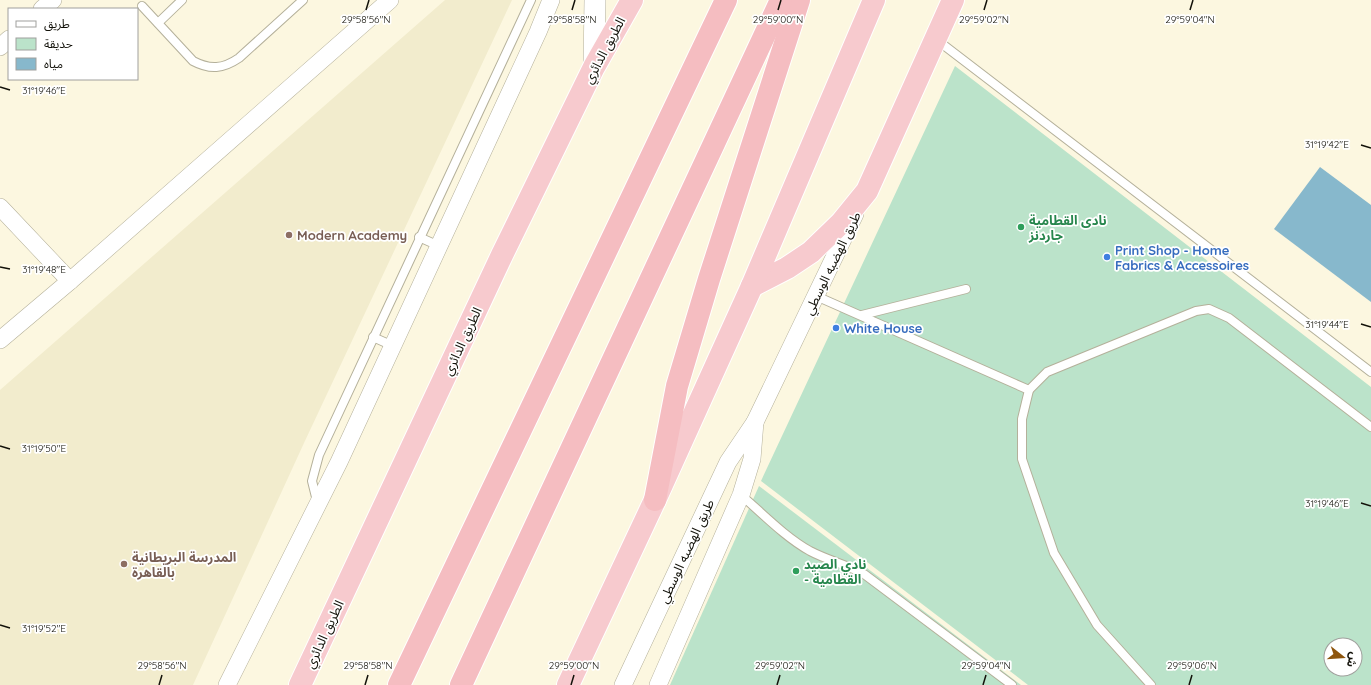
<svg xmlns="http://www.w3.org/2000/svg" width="1371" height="685" viewBox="0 0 1371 685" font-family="Quicksand,'Noto Sans Arabic',sans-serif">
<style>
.built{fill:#f2eccd}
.green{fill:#bbe3ca;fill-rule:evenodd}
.water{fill:#87b8cc}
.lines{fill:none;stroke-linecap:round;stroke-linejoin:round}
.service-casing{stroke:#b4b09a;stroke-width:10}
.minor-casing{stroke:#b4b09a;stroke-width:18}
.tertiary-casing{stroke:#b4b09a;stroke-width:22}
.trunk-casing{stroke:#fff;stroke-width:24}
.motorway-casing{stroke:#fff;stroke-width:24}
.service{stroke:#fff;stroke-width:8}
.minor{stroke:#fff;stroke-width:17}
.tertiary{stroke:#fff;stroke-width:21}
.trunk{stroke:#f7cace;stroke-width:22}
.motorway{stroke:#f5bdc1;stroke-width:22}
.ticks{fill:none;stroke:#121109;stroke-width:1.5}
.leisure-dot{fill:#2e9e5b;stroke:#fff;stroke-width:1.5}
.education-dot{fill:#8d6e63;stroke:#fff;stroke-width:1.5}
.shop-dot{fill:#3f7fe0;stroke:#fff;stroke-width:1.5}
.labels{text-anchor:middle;stroke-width:3.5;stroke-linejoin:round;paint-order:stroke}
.street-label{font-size:13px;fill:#121109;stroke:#fff}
.leisure-label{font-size:13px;font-weight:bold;fill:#27864d;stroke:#fff;text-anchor:start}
.education-label{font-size:13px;font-weight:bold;fill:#785e54;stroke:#fff;text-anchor:start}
.shop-label{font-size:13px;font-weight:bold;fill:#366cbe;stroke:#fff;text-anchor:start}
.ticks-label{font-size:10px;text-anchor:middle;fill:#121109;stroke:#fff;stroke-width:3.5;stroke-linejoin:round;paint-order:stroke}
</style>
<rect width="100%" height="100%" fill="#fcf7e0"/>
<polygon class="built" points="445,0 512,0 304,443 193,685 0,685 0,390"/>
<g class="green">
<path d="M955 66 1371 387V685H1028L761 481ZM1331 645H1355V669H1331Z"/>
<polygon points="759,486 1021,685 670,685"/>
</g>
<polygon class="water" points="1320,167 1371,205 1371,302 1274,229"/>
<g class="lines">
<g class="service-casing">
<g id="service">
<path d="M142 6 193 61C210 70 223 69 239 58L303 0"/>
<polyline points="158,23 182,0"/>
<polyline points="937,40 1371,372"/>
<polyline points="419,237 439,246"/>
<polyline points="816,296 1029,390 1022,419 1022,459 1054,553 1097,625 1151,685"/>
<polyline points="862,315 966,289"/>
<polyline points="373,337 393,346"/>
<polyline points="1029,390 1047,372 1196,311 1209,309 1229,318 1371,427"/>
<path d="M741 495C763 514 785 537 810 551 827 560 847 565 864 574L1012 685"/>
<polyline points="317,501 312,481 319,455 531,0"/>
</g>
</g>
<g class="minor-casing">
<g id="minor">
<polyline points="42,9 53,0"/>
<polyline points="0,47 9,39"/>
<polyline points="0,207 70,281"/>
<polyline points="0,340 70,281 390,0"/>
<polyline points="227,685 339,462 538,32 551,0"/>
<polyline points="623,685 728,462 755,422 855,214"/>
<polyline points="658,685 741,495 752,459 755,422"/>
</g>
</g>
<g class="tertiary-casing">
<polyline id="tertiary" points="594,67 595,0"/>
</g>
<g class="trunk-casing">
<g id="trunk">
<polyline points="752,286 787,268 811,252 841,223 867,191 953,0"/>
<polyline points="300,685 502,255 594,67 632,0"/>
<polyline points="568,685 655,500 752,286 874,0"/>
</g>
</g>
<g class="motorway-casing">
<g id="motorway">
<polyline points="655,500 677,386 709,279 799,0"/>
<polyline points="399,685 726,0"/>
<polyline points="461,685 781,0"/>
</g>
</g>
<use href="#service" class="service"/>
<use href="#minor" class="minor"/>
<use href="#tertiary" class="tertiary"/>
<use href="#trunk" class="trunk"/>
<use href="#motorway" class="motorway"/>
</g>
<path class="ticks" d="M366 10 369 0M572 10 575 0M778 10 781 0M984 10 987 0M1190 10 1193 0M0 87 10 90M1361 145 1371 148M0 267 10 269M1361 324 1371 327M0 446 10 449M1361 503 1371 506M0 625 10 628M159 685 162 675M365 685 368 675M571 685 574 675M777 685 780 675M983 685 986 675M1189 685 1192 675"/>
<g class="leisure-dot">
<circle cx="1021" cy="227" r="4"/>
<circle cx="796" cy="571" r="4"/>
</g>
<g class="education-dot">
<circle cx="289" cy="235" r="4"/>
<circle cx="124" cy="564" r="4"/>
</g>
<g class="shop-dot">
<circle cx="1107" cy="257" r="4"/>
<circle cx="836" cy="328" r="4"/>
</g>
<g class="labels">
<g class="street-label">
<text transform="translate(604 50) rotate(-62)" y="5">الطريق الدائري</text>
<text transform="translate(832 263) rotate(-64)" y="5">طريق الهضبه الوسطي</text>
<text transform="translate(462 341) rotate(-65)" y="5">الطريق الدائري</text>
<text transform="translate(686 551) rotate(-65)" y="5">طريق الهضبه الوسطي</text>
<text transform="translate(324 634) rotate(-65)" y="5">الطريق الدائري</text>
</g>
<g class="leisure-label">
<text x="1029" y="225">نادى القطامية<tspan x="1029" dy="15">جاردنز</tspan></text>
<text x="804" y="569">نادي الصيد<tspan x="804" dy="15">- القطامية</tspan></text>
</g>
<g class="education-label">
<text x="297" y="240">Modern Academy</text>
<text x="132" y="562">المدرسة البريطانية<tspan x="132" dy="15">بالقاهرة</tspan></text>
</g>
<g class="shop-label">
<text x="1115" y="255">Print Shop - Home<tspan x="1115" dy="15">Fabrics &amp; Accessoires</tspan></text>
<text x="844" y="333">White House</text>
</g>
</g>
<g class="ticks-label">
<text x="366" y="23">29°58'56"N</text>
<text x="572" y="23">29°58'58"N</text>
<text x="778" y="23">29°59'00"N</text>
<text x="984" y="23">29°59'02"N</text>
<text x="1190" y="23">29°59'04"N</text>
<text x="44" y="94">31°19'46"E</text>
<text x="1327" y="148">31°19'42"E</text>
<text x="44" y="273">31°19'48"E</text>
<text x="1327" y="328">31°19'44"E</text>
<text x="44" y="452">31°19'50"E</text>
<text x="1327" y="507">31°19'46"E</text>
<text x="44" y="632">31°19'52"E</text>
<text x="162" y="669">29°58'56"N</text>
<text x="368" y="669">29°58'58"N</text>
<text x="574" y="669">29°59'00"N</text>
<text x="780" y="669">29°59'02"N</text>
<text x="986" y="669">29°59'04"N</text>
<text x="1192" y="669">29°59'06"N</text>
</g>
<rect x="8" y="8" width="130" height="72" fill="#ffffff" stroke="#a0a09d"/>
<rect x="16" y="21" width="20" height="6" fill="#ffffff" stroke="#a0a09d"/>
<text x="44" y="28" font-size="12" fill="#121109">طريق</text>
<rect x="16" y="38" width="20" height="12" fill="#bbe3ca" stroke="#a0a09d"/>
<text x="44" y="48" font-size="12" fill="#121109">حديقة</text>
<rect x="16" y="58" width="20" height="12" fill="#87b8cc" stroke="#a0a09d"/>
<text x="44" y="68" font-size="12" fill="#121109">مياه</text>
<g transform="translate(1343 657) rotate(107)"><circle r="19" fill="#ffffff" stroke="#a0a09d"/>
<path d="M0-3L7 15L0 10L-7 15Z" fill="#8e550d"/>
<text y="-6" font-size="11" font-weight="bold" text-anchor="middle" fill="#121109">ش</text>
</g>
</svg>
